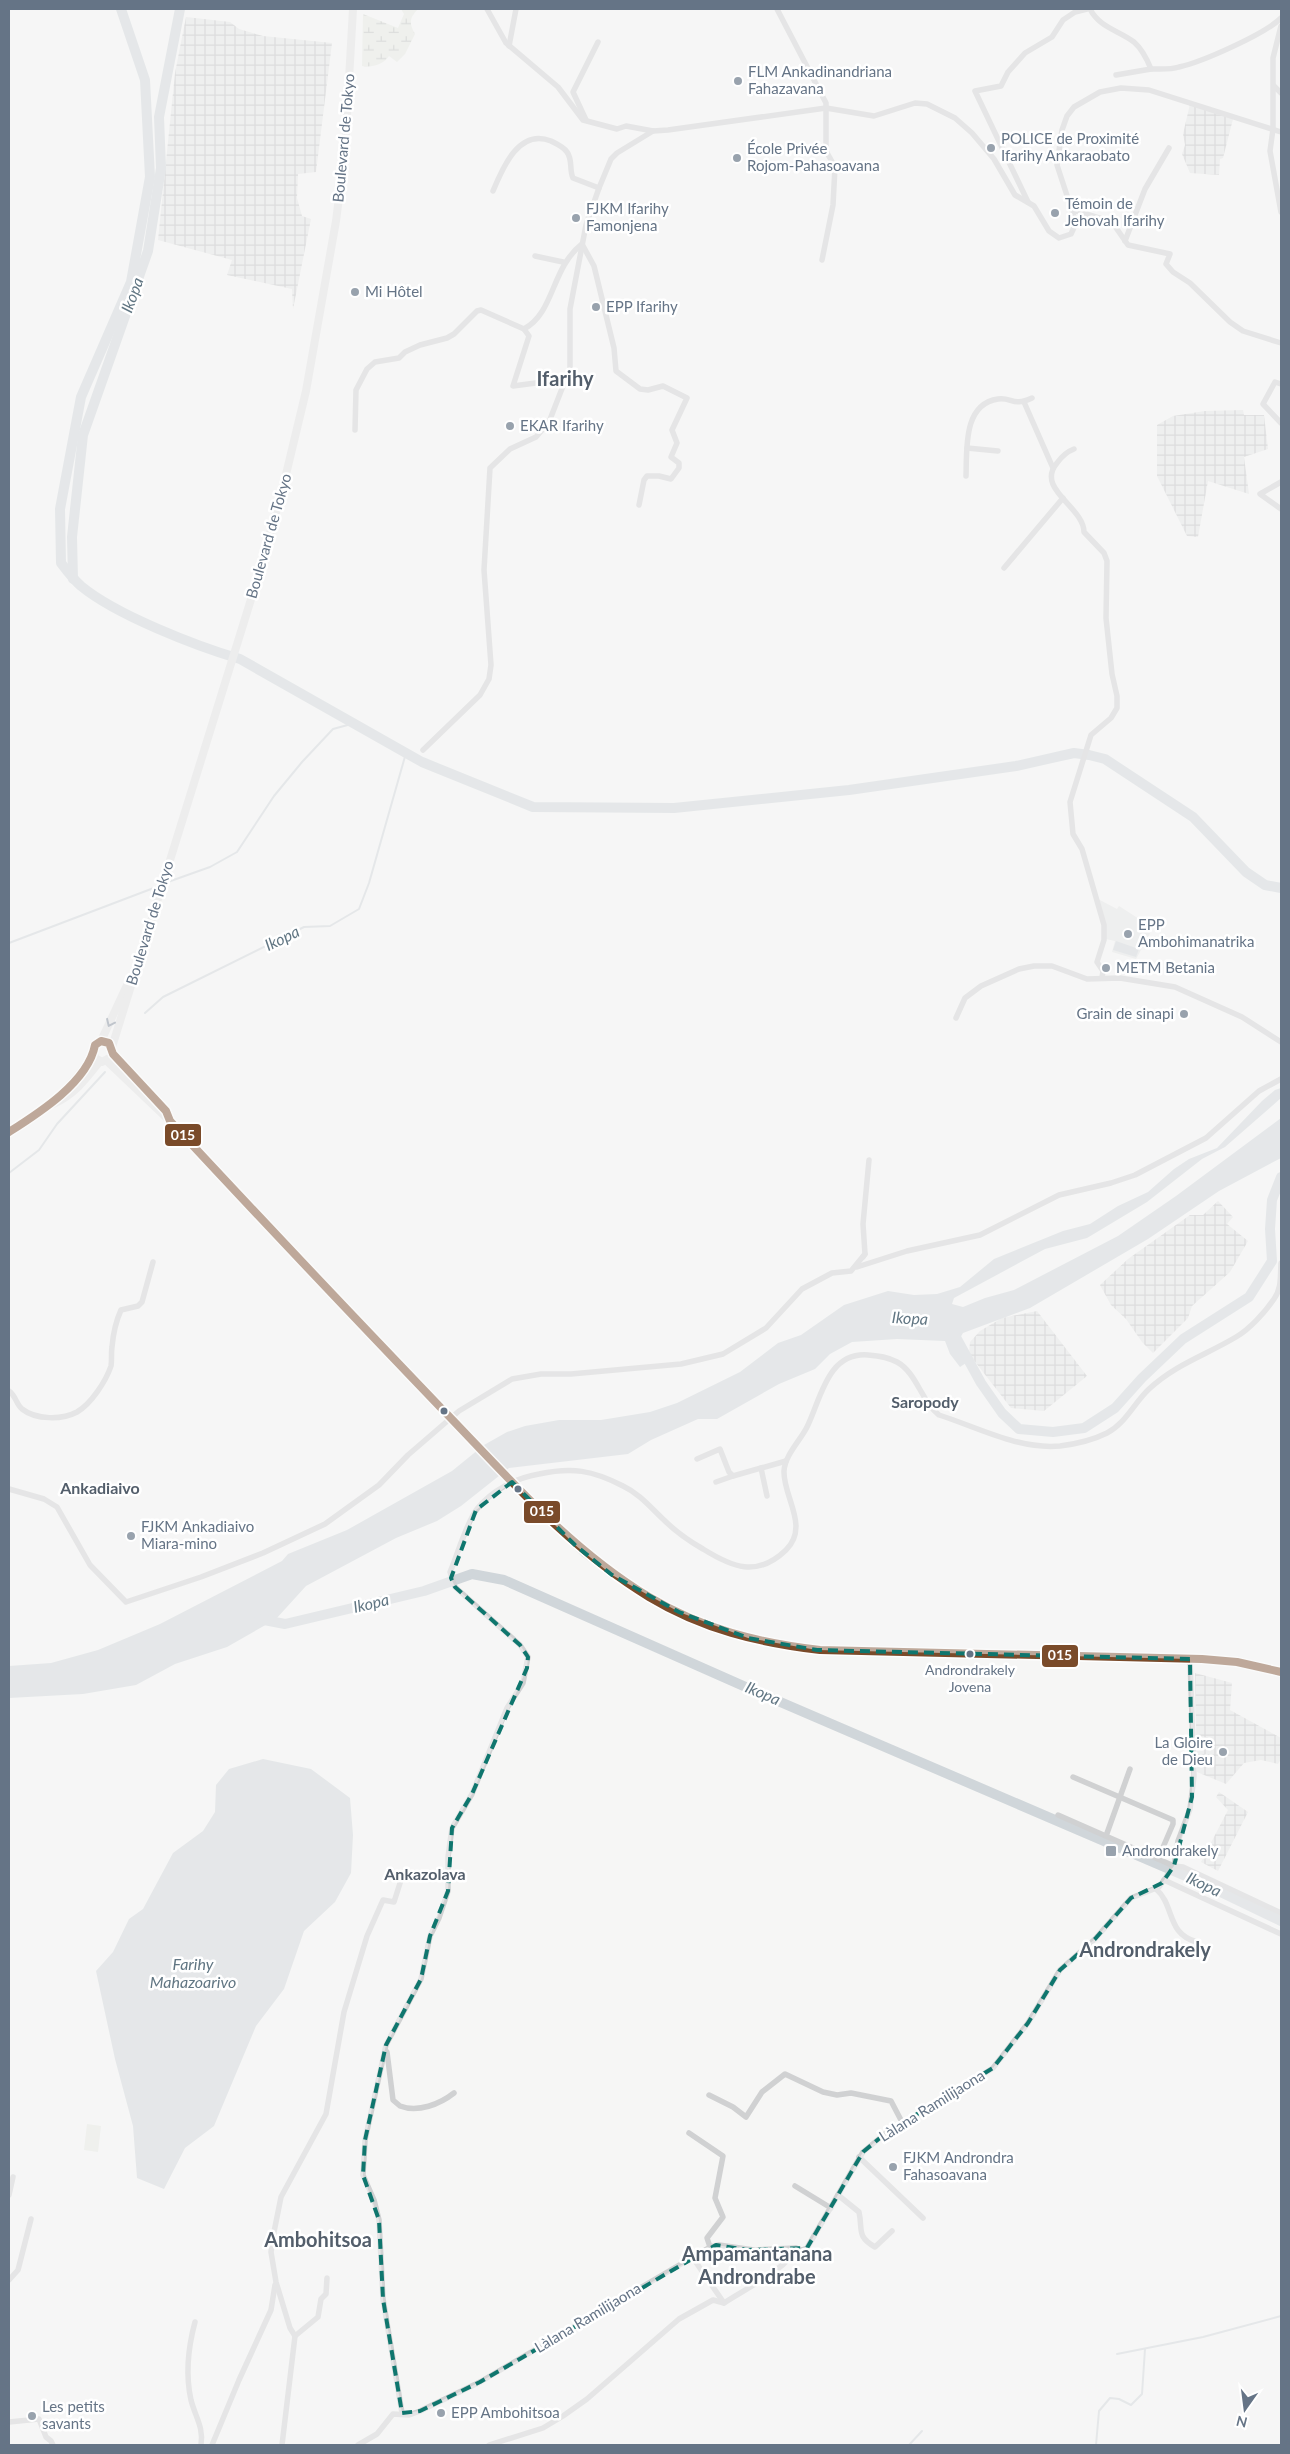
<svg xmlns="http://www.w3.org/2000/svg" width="1290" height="2454" viewBox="0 0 1290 2454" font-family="Lato,sans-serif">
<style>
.built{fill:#e5e6e6}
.industrial{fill:url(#industrial-grid)}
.grass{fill:#e6e9e3}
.wetland{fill:url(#wetland-marsh)}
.water{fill:#d0d6da}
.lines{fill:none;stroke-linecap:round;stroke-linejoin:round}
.stream{stroke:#d0d6da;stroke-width:2}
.river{stroke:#d0d6da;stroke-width:10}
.minor{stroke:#d0d1d2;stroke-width:5.5}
.major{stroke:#e2e2e3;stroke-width:8}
.bus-1-casing{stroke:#fff;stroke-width:11}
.bus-1{stroke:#7a4b2a;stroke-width:8}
.oneway{stroke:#7e8a99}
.marked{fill:none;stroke:#0f766e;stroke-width:4;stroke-dasharray:10 6;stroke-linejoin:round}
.poi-dot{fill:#98a2ad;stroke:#fff;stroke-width:2}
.bus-dot{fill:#657486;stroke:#fff;stroke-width:2}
.labels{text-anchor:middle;stroke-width:5;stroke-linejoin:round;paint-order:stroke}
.bus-label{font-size:14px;fill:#657486;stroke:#fff}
.poi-label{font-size:15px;fill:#657486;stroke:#fff;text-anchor:start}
.street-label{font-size:15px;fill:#657486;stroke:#fff}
.water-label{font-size:16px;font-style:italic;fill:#617683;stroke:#fff}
.neighbourhood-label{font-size:16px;font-weight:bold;fill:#535e6b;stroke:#fff}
.district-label{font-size:20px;font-weight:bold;fill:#535e6b;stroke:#fff}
.line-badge{stroke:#fff;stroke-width:2}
.badge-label{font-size:14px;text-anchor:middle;font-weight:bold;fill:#fff}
</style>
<defs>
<pattern id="industrial-grid" width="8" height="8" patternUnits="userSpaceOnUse" patternTransform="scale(1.25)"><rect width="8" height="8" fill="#e5e6e6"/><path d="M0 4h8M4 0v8" fill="none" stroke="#bdbfc0"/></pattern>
<pattern id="wetland-marsh" width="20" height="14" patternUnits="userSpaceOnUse" patternTransform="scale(1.25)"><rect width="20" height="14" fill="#e6e9e3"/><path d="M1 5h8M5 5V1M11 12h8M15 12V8" fill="none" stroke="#bec1be"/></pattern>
</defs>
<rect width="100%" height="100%" fill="#f6f6f5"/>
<polygon class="built" points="1096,898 1117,909 1119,906 1153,928 1136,959 1112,952 1115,941 1106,939"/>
<g class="industrial">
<polygon points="186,17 230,22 239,29 263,36 332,43 316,172 298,174 297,198 302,216 311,219 293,309 292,289 227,275 232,260 158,240 175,73"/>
<polygon points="1190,104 1233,119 1223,158 1220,159 1219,175 1190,173 1182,154 1185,145 1183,134"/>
<polygon points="1243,410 1244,415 1264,415 1268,449 1244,457 1249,494 1208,481 1198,537 1187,536 1157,476 1157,425 1173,416 1205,411"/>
<polygon points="1218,1201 1233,1217 1227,1224 1248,1241 1230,1272 1192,1306 1188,1318 1153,1353 1142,1342 1126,1319 1111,1305 1100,1285 1128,1259 1190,1215 1203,1215"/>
<polygon points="1037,1311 1087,1376 1044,1411 1011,1408 969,1354 970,1342 980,1331 1002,1318"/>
<polygon points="1195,1673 1232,1683 1230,1710 1281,1738 1281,1759 1278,1764 1261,1760 1244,1763 1226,1784 1197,1772"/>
<polygon points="1219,1792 1248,1812 1218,1871 1201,1862 1228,1810 1216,1797"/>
</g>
<polygon class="grass" points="87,2124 101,2126 98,2152 84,2150"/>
<path class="wetland" d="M401 9H418C409 18 409 23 415 34L405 54 397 62 389 56C384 64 372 68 362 66L363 14 398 28 404 14Z"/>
<g class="water">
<polygon points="1116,941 1139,949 1136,957 1113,950"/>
<polygon points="1281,1088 1281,1098 1225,1147 1202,1159 1147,1202 1087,1238 1045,1249 954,1298 952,1304 963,1307 985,1298 1014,1290 1118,1236 1176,1196 1281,1118 1281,1158 1219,1191 1148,1239 1030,1308 963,1333 956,1345 966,1363 960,1367 950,1354 945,1341 897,1339 852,1342 830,1354 815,1369 779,1384 717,1419 698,1419 651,1440 628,1454 509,1468 461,1506 437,1521 396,1538 306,1586 276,1619 227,1647 175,1664 136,1685 83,1694 9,1698 9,1666 51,1663 98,1650 160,1624 282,1561 288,1554 347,1530 452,1471 484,1445 507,1432 525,1426 559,1420 601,1420 650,1412 677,1403 740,1372 778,1343 801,1335 844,1305 888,1291 914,1295 937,1294 960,1287 994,1259 1063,1231 1090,1224 1118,1206 1148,1192 1174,1169 1189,1159 1217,1148 1262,1101 1275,1090"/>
<polygon points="263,1759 311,1769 350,1798 353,1835 351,1873 335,1902 304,1931 284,1989 256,2026 214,2126 185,2148 164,2189 137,2178 133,2126 115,2059 96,1971 113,1952 129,1919 143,1909 173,1853 203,1831 215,1812 216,1785 229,1769"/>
</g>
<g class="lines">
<g class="stream">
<polyline points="165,883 210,867 237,852 274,796 302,762 333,729 355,723"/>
<polyline points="9,943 159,886"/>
<polyline points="145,1013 163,997 304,927 330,926 359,909 369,883 406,753"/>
<polyline points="9,1173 39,1150 57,1124 105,1072"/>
<polyline points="1117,2354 1203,2337 1281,2316"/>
<polyline points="909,2445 922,2431"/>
<polyline points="1096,2445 1099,2411 1110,2398 1119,2399 1131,2405 1142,2394 1145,2349"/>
</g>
<g class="river">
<path d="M121 9 145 80 150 177 131 282 81 397 60 509 61 563C67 571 73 579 81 586 116 615 196 646 240 659L422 762 533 807 674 808 849 790 1016 766 1074 753 1089 755 1105 759 1193 817 1246 872 1265 885 1281 888"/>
<polyline points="73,579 72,537 83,435 148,251 161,168 159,117 180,9"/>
<polyline points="952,1330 981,1383 1002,1413 1019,1429 1053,1432 1084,1428 1115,1408 1142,1378 1183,1339 1249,1297 1272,1261 1270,1229 1272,1200 1281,1177"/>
<polyline points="259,1619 285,1624 424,1591 472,1574 504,1580 757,1692 1204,1884 1281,1921"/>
</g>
<g class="minor">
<polyline points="487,9 506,43 558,87 583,120 617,129 626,126 653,131 668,130 826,108 874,116 915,103 927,104 955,118 972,133 994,159 1015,195 1034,206 1049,231 1059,238 1071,234 1076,223 1057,165 1062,130 1067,116 1074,107 1100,92 1121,88 1149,90 1281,132"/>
<polyline points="777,9 826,103 826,151 835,167 833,205 822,260"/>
<path d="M1090 9C1100 28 1118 30 1134 42 1142 49 1147 59 1151 69L1116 75"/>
<polyline points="1281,26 1273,58 1273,129 1270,151 1281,212"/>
<polyline points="509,46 516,9"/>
<path d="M1151 69C1160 69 1170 70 1179 67 1202 62 1265 34 1281 18"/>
<polyline points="1274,86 1281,93"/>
<polyline points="586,120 573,92 598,42"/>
<path d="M493 191C503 167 519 128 551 141 557 144 564 147 567 152 573 160 569 170 573 178L599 188"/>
<polyline points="1028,202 975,91 1001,86 1008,72 1025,53 1052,37 1063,20 1075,12 1087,9"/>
<polyline points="1073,210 1112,222 1128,245 1170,254 1166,264 1173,272 1190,283 1230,322 1243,331 1281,343"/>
<polyline points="1125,241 1145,189 1169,148"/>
<polyline points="535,256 563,262"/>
<path d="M524 329C555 312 551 268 582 244L594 266 614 348 616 371 640 389 648 390 663 386 687 398 672 430 677 443 671 457 679 463V468L671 479 659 476H647L644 480 639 505"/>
<polyline points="1281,384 1275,382 1263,404 1281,423"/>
<polyline points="1024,402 1053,468"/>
<polyline points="355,430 356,390 367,369 375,362 399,358 405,352 420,345 447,338 454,334 477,311 481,310 524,329 529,336 513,386 566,379"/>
<polyline points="967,448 998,451"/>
<path d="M1074 449C1066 452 1062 456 1057 463 1035 489 1084 507 1084 532L1104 553 1107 561 1106 618 1112 674 1117 696V708L1111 718 1091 735 1070 802 1073 834 1082 849 1104 925V940L1097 962 1103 971 1102 978"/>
<path d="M966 476C967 449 963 404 998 399 1012 397 1013 407 1032 398"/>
<polyline points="1281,482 1260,494 1281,509"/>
<polyline points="1004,568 1063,498"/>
<polyline points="423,750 480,695 489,679 491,665 484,570 490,468 510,449 536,437 549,422 570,368 570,309 586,225 599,188 611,159 617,153 653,131"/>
<polyline points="956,1018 965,998 981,986 1019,969 1034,966 1052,966 1087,979 1120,978 1175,987 1242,1017 1281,1042"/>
<polyline points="863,1257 865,1254 863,1224 869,1160"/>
<polyline points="858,1265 857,1267 907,1251 980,1235 1059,1195 1111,1183 1135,1175 1206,1138 1259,1091 1281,1079"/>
<path d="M9 1391C16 1396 16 1404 22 1409 36 1420 62 1420 77 1412 91 1404 106 1381 111 1366 112 1360 111 1353 112 1347 113 1335 116 1321 121 1310L138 1306 142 1302 153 1262"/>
<polyline points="697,1459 720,1449 729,1472 733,1476 786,1461"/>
<polyline points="761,1468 767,1496"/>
<polyline points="716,1482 733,1476"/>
<polyline points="9,1489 44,1499 57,1507 90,1565 126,1602 201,1577 263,1553 325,1524 379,1485 408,1455 459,1411 512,1379 541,1374 571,1374 681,1364 723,1354 766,1328 802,1289 832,1273 851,1271 865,1254"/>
<polyline points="1073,1777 1173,1820 1173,1824 1158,1859"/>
<polyline points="1058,1815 1174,1866 1178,1841 1190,1809 1194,1776 1190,1659"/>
<polyline points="1106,1836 1130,1769"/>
<polyline points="1164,1880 1281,1934"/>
<path d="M1156 1889C1175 1905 1166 1934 1197 1942"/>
<path d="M387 2052 393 2100 400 2106C418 2113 440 2104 454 2093"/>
<polyline points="709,2095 733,2107 746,2117 762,2092 785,2074 823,2092 837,2095 851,2093 891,2101 902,2122"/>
<polyline points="689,2133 723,2156 715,2198 723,2217 707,2238 710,2247"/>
<polyline points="859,2157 923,2218"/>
<polyline points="795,2186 831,2208"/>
<polyline points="9,2195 13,2177"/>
<path d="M838 2195 859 2212C863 2230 856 2236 875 2247L892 2231"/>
<polyline points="693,2258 724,2303"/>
<polyline points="9,2280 18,2270 31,2219"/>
<path d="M195 2322C188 2348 185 2373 191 2400 195 2416 204 2428 201 2445"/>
<polyline points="295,2336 318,2317 321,2299 326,2294 327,2278"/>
<path d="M402 2413 383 2299 379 2220 374 2200 363 2175 365 2140 386 2045 421 1979 430 1936 439 1918 448 1891V1857L452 1828 472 1794 507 1708 523 1683 528 1657 520 1645 455 1587 450 1572C457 1556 467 1521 477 1509 492 1490 516 1478 539 1474 572 1467 592 1470 623 1486 640 1494 651 1508 664 1520 676 1532 689 1541 703 1549 732 1567 757 1578 786 1550 810 1526 783 1497 784 1471 785 1455 800 1441 807 1427 821 1399 827 1352 868 1355 879 1356 888 1357 897 1362 917 1373 921 1401 939 1415 977 1427 1019 1450 1060 1446 1076 1444 1093 1440 1107 1433 1126 1423 1134 1403 1149 1389 1176 1364 1206 1355 1236 1337 1250 1329 1265 1312 1274 1299 1282 1288 1280 1276 1281 1263"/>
<polyline points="9,2422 39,2419 46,2437 51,2441 53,2445"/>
<polyline points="212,2445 239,2380 271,2310 275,2285"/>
<polyline points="282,2445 295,2336 290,2328 276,2282 271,2252 274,2232 281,2197 326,2114 344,2012 367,1936 383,1900 394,1902 401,1880"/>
<polyline points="358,2445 377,2434 393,2414 409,2415 420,2411 480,2382 710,2247 719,2245 754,2250 796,2248 802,2250 807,2248 863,2152 886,2133 931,2108 993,2068 1028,2023 1060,1970 1095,1939 1131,1898 1159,1887 1174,1866 1183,1867 1281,1913"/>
<path d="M489 2445 543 2428 563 2416 587 2399 679 2319 713 2300 724 2303C743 2290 789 2268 796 2248"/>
</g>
<g class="major">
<polyline points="101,1041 109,1043 113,1050 111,1057 102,1062 95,1058 93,1048 101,1041 129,981"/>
<polyline points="112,1047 257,580 282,491 306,391 336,221 345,150 353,9"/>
<polyline points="113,1054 166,1111 170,1121"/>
<polyline points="107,1061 170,1121 457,1425 584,1553 644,1595 688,1617 748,1638 817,1650 1202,1659 1237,1662 1281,1672"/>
<path d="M53 1104C74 1095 86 1079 100 1061"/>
<path d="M9 1132C45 1112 70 1089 93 1055"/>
</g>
<g class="bus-1-casing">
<path id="bus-1" d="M9 1132C39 1113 88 1082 95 1045L101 1041 109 1043 113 1054 166 1111 170 1121C260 1218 351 1314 442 1409 507 1476 568 1548 649 1597 702 1629 759 1643 820 1650L1202 1659 1237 1662 1281 1672"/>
</g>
<use href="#bus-1" class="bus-1"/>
</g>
<defs><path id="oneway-chevron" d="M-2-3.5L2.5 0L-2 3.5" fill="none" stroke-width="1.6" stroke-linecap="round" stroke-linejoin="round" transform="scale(1.25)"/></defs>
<use class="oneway" href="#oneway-chevron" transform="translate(110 1023) rotate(115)"/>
<path d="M0 0H1290V2454H0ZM512 1482 575 1545 612 1575 679 1612 748 1638 817 1650 1190 1659 1192 1797 1174 1866 1162 1883 1131 1898 1095 1939 1060 1970 1028 2023 993 2068 886 2133 863 2152 807 2248 748 2250 716 2245 480 2382 420 2411 402 2413 383 2299 379 2220 363 2175 365 2140 386 2045 421 1979 430 1936 448 1891 452 1828 472 1794 527 1668 528 1657 520 1645 455 1587 451 1578 476 1510Z" fill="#f6f6f5" fill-opacity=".55" fill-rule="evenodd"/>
<path class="marked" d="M512 1482 575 1545 612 1575 679 1612 748 1638 817 1650 1190 1659 1192 1797 1174 1866 1162 1883 1131 1898 1095 1939 1060 1970 1028 2023 993 2068 886 2133 863 2152 807 2248 748 2250 716 2245 480 2382 420 2411 402 2413 383 2299 379 2220 363 2175 365 2140 386 2045 421 1979 430 1936 448 1891 452 1828 472 1794 527 1668 528 1657 520 1645 455 1587 451 1578 476 1510Z"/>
<g class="poi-dot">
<circle cx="738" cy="81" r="5"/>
<circle cx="991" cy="148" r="5"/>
<circle cx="737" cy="158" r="5"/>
<circle cx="1055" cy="213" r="5"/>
<circle cx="576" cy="218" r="5"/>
<circle cx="355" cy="292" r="5"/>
<circle cx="596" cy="307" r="5"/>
<circle cx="510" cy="426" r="5"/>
<circle cx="1128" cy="934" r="5"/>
<circle cx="1106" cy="968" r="5"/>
<circle cx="1184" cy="1014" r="5"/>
<circle cx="131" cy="1536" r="5"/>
<circle cx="1223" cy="1752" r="5"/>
<rect x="1105" y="1845" width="12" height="12" rx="2.5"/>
<circle cx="893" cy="2167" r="5"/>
<circle cx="441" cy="2413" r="5"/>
<circle cx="32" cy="2416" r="5"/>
</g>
<g class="bus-dot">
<circle cx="444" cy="1411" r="4.5"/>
<circle cx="518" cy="1489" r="4.5"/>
<circle cx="970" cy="1654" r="4.5"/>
</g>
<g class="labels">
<g class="bus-label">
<text x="970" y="1675">Androndrakely<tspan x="970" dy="17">Jovena</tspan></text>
</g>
<g class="poi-label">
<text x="748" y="77">FLM Ankadinandriana<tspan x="748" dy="17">Fahazavana</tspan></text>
<text x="1001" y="144">POLICE de Proximité<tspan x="1001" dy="17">Ifarihy Ankaraobato</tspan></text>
<text x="747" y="154">École Privée<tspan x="747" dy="17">Rojom-Pahasoavana</tspan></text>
<text x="1065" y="209">Témoin de<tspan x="1065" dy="17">Jehovah Ifarihy</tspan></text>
<text x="586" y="214">FJKM Ifarihy<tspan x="586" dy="17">Famonjena</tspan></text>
<text x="365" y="297">Mi Hôtel</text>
<text x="606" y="312">EPP Ifarihy</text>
<text x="520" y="431">EKAR Ifarihy</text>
<text x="1138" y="930">EPP<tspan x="1138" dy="17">Ambohimanatrika</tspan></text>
<text x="1116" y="973">METM Betania</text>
<text x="1174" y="1019" text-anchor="end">Grain de sinapi</text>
<text x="141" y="1532">FJKM Ankadiaivo<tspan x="141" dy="17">Miara-mino</tspan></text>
<text x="1213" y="1748" text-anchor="end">La Gloire<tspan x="1213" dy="17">de Dieu</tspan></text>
<text x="1122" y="1856">Androndrakely</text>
<text x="903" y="2163">FJKM Androndra<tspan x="903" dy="17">Fahasoavana</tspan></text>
<text x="42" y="2412">Les petits<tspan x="42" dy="17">savants</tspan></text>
<text x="451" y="2418">EPP Ambohitsoa</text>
</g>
<g class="street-label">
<text transform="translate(344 138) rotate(-85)" y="5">Boulevard de Tokyo</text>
<text transform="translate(269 536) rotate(-74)" y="5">Boulevard de Tokyo</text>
<text transform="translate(150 923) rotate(-73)" y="5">Boulevard de Tokyo</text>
<text transform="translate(932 2106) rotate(-32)" y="5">Làlana Ramilijaona</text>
<text transform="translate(588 2318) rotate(-31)" y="5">Làlana Ramilijaona</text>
</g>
<g class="water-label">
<text transform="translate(132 295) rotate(-70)" y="6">Ikopa</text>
<text transform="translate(282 938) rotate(-26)" y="6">Ikopa</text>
<text transform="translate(910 1318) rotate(3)" y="6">Ikopa</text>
<text transform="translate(371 1603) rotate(-13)" y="6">Ikopa</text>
<text transform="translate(763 1693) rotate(23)" y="6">Ikopa</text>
<text transform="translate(1204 1884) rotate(25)" y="6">Ikopa</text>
<text x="193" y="1970">Farihy<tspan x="193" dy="18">Mahazoarivo</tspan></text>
</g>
<g class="neighbourhood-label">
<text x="925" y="1408">Saropody</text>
<text x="100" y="1494">Ankadiaivo</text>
<text x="425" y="1880">Ankazolava</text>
</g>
<g class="district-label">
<text x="565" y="386">Ifarihy</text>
<text x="1145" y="1957">Androndrakely</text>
<text x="318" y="2247">Ambohitsoa</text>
<text x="757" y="2261">Ampamantanana<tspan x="757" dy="23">Androndrabe</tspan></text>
</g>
</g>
<g class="line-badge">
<rect x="164" y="1123" width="38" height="24" rx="5" fill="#7a4b2a"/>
<rect x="523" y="1500" width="38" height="24" rx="5" fill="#7a4b2a"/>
<rect x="1041" y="1644" width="38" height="24" rx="5" fill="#7a4b2a"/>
</g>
<g class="badge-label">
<text x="183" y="1140">015</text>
<text x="542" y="1516">015</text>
<text x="1060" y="1660">015</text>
</g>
<rect width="1290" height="2454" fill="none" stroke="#657486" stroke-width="20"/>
<g transform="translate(1245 2409) rotate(194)" stroke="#ffffff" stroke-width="4" paint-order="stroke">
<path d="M0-4L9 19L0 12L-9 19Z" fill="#657486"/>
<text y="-8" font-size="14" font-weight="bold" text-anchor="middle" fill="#657486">N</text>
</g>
</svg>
